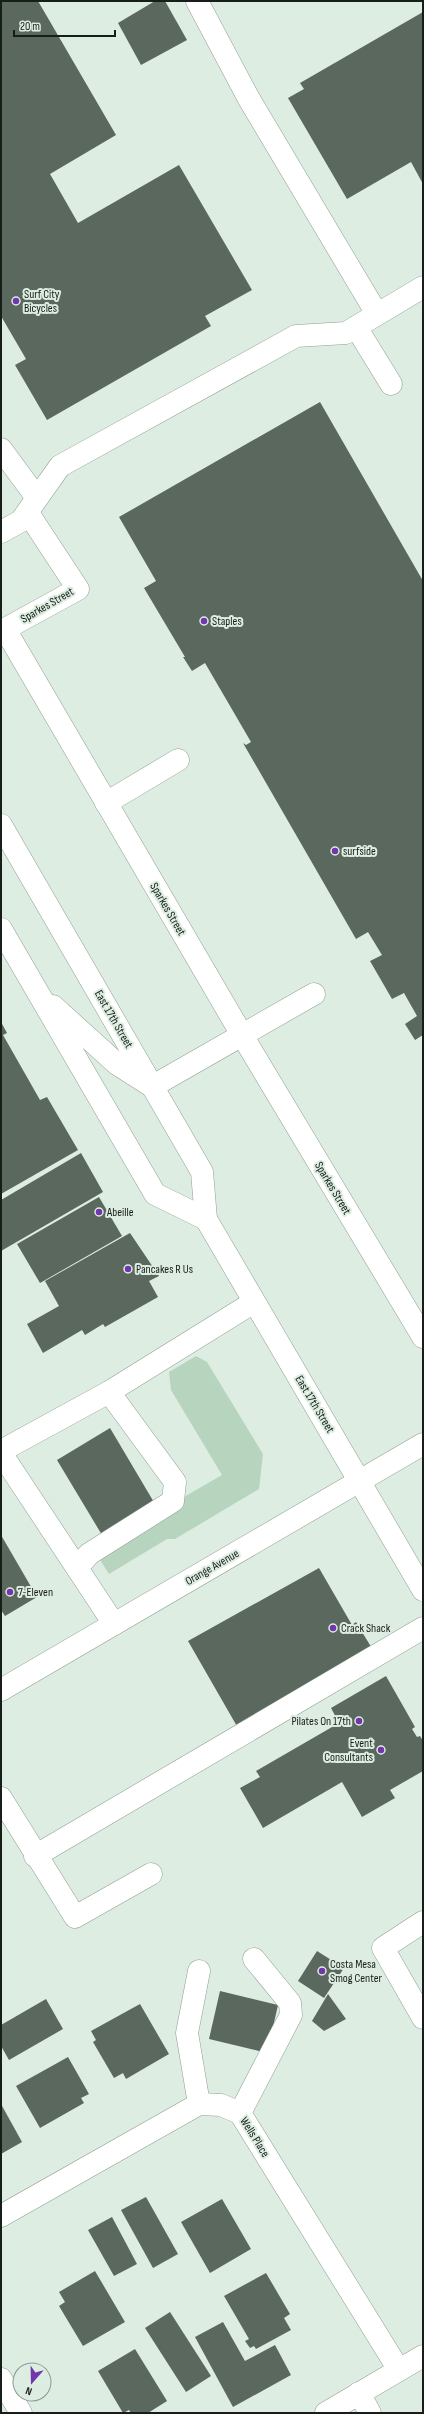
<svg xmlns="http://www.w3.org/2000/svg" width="424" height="2414" viewBox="0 0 424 2414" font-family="'Sofia Sans Condensed',sans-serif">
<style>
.green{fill:#b7d5be}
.building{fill:#5a685d}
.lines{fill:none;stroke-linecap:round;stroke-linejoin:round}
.minor-casing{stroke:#909f94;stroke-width:23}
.major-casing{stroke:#909f94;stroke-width:23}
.minor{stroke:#fff;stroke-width:22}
.major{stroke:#fff;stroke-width:22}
.poi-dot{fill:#7136ac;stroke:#ddede1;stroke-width:1.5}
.labels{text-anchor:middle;stroke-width:4;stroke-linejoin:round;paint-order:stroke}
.poi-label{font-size:12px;fill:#171d19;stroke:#ddede1;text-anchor:start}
.street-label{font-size:12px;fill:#171d19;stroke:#ddede1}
</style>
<rect width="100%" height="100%" fill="#ddede1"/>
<polygon class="green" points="196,1356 207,1362 263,1454 259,1489 175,1539 167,1539 109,1574 97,1555 99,1546 222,1475 171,1390 169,1372"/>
<g class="building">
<polygon points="1,1 38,1 116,135 50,174 78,223 179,165 252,290 205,316 211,326 47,420 15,365 26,359 1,316"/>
<polygon points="155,1 165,1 187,40 141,65 118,23"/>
<polygon points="423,12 423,184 411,162 347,199 288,98 304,89 300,83"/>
<polygon points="320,402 423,581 423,1035 415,1040 405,1024 417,1016 404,993 392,999 370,961 382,955 368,932 356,939 243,743 246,745 251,742 205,663 192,671 183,657 185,657 144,588 156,581 119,517"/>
<polygon points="1,1022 7,1033 3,1035 40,1100 47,1097 78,1150 1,1194"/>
<polygon points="81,1153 103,1192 1,1251 1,1200"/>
<polygon points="99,1197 122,1236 40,1283 17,1244"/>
<polygon points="130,1233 159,1276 149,1281 158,1297 105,1327 103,1324 85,1335 82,1330 43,1353 27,1324 59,1306 45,1281"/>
<polygon points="110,1428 155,1504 102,1535 57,1460"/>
<polygon points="1,1535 37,1597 5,1616 1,1610"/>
<polygon points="319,1568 352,1625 356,1622 373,1650 238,1728 188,1641"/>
<polygon points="386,1676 415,1727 412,1729 417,1737 420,1736 423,1741 423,1771 390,1790 395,1798 362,1817 342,1782 263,1828 240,1788 260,1777 256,1771 339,1723 331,1708"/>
<polygon points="317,1951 344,1968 324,1998 298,1981"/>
<polygon points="220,1991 278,2005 267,2053 209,2039"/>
<polygon points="328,1994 346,2019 324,2031 312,2021"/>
<polygon points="46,1999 63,2029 9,2060 1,2046 1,2025"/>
<polygon points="140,2004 169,2054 126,2079 123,2073 114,2078 93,2042 96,2040 91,2031"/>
<polygon points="68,2057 89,2094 81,2098 84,2103 40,2128 16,2086"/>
<polygon points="1,2104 22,2142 1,2154"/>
<polygon points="146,2197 178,2254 153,2268 121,2210"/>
<polygon points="222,2199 251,2249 210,2273 181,2222"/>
<polygon points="112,2217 137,2264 114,2276 88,2230"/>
<polygon points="95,2271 125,2322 83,2346 59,2306 65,2302 59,2292"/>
<polygon points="266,2273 290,2314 284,2318 291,2330 256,2349 254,2346 250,2348 245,2341 249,2339 224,2296"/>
<polygon points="170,2312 211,2376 186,2392 145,2328"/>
<polygon points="223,2322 245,2361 275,2345 291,2375 233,2407 195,2337"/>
<polygon points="135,2349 167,2401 148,2413 131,2413 129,2410 123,2413 98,2371"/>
</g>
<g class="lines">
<g class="minor-casing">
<g id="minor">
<polyline points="197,1 249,99 377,314"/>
<polyline points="356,327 391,384"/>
<polyline points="1,449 37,498"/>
<polyline points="28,513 78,589 5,629 242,1035 423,1337"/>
<polyline points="1,532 21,521 60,466 296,336 346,333 423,287"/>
<polyline points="106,803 178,760"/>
<polyline points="153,1086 314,994"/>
<polyline points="1,1451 109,1392"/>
<polyline points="1,1453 77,1568"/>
<polyline points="114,1624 77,1568 89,1554 173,1501 175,1482 109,1392 254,1302"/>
<polyline points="1,1690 423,1444"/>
<polyline points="1,1798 75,1917 151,1874"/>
<polyline points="35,1856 423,1628"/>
<polyline points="423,1922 383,1948 423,2018"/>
<polyline points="199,2104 187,2033 199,1971"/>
<polyline points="240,2113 291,2015 290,2003 254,1959"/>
<polyline points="1,2216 199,2104 221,2105 240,2113 399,2370"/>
<polyline points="1,2379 21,2413"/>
<polyline points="359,2393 370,2413"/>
<polyline points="326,2413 423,2356"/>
</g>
</g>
<g class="major-casing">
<g id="major">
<polyline points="1,825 202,1172 206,1219 423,1590"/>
<polyline points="1,929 155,1194 206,1219"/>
<polyline points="53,1006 117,1064 150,1085"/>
</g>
</g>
<use href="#minor" class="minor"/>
<use href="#major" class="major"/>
</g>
<g class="poi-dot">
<circle cx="16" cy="301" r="4"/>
<circle cx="204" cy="621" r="4"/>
<circle cx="335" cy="851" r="4"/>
<circle cx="99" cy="1212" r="4"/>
<circle cx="128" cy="1269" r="4"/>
<circle cx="10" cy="1592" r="4"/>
<circle cx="333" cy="1628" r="4"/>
<circle cx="359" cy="1721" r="4"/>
<circle cx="381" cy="1750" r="4"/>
<circle cx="322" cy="1971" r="4"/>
</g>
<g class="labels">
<g class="poi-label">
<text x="24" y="298">Surf City<tspan x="24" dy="14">Bicycles</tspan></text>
<text x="212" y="625">Staples</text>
<text x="343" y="855">surfside</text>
<text x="107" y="1216">Abeille</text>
<text x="136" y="1273">Pancakes R Us</text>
<text x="18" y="1596">7-Eleven</text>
<text x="341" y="1632">Crack Shack</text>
<text x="351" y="1725" text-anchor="end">Pilates On 17th</text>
<text x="373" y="1747" text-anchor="end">Event<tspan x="373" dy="14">Consultants</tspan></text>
<text x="330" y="1968">Costa Mesa<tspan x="330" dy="14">Smog Center</tspan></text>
</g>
<g class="street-label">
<text transform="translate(47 605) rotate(-30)" y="4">Sparkes Street</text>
<text transform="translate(168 909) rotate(60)" y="4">Sparkes Street</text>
<text transform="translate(114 1019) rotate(60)" y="4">East 17th Street</text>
<text transform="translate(333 1188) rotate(59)" y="4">Sparkes Street</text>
<text transform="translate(315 1404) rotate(59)" y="4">East 17th Street</text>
<text transform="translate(212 1567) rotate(-30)" y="4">Orange Avenue</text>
<text transform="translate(255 2137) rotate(58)" y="4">Wells Place</text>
</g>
</g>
<rect width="424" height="2414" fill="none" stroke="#171d19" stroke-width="4"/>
<g transform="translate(32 2382) rotate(200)"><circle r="19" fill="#ddede1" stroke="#8e9a91"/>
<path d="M0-3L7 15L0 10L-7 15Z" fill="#7136ac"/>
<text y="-6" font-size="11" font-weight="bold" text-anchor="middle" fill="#171d19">N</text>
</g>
<path d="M14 30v6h101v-6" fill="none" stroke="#171d19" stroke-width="2"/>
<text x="20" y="30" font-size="12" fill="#171d19" stroke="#ddede1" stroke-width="3" paint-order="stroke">20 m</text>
</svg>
